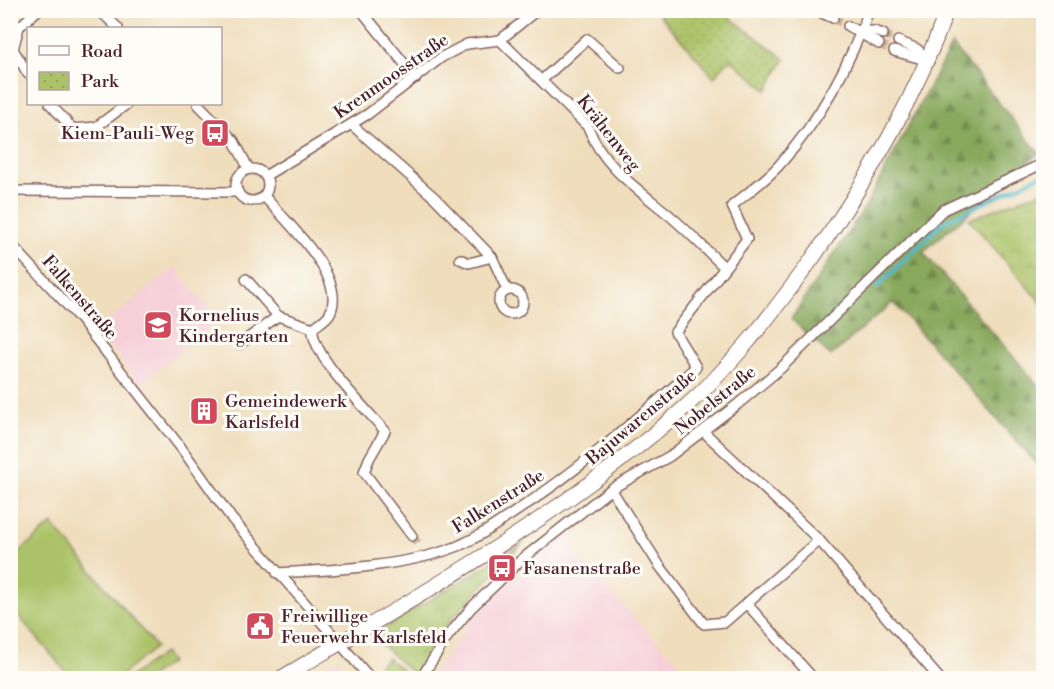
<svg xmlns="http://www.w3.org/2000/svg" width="1054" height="689" viewBox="0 0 1054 689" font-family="'Libre Bodoni',serif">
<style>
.built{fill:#f6cfd8}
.grass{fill:url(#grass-tufts);stroke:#7a704a;stroke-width:1.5}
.forest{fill:url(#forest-firs);stroke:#696444;stroke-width:1.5}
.park{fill:url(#park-dots);stroke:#7a704a;stroke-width:1.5}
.garden{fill:#abc268;stroke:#7a704a;stroke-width:1.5}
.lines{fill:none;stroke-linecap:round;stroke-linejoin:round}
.stream{stroke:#4eb8cb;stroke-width:4}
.street-tunnel{stroke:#ceb79e;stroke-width:9;stroke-dasharray:9 4.5;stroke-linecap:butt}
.street-casing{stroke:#84625d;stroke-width:12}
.secondary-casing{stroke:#84625d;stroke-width:16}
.street{stroke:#fff;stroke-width:9}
.secondary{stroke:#fff;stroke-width:14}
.labels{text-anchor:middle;stroke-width:6;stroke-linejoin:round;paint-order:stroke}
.street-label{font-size:18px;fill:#4a1f2b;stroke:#fdfcf7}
.poi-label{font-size:18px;fill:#4a1f2b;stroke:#fdfcf7;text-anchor:start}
</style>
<defs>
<pattern id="grass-tufts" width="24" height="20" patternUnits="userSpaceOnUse" patternTransform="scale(1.5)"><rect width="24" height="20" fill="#abc268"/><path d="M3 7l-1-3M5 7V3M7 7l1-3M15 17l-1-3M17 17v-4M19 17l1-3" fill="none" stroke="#95a65a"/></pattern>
<pattern id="forest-firs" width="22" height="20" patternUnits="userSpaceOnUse" patternTransform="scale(1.5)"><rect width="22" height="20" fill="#88a85c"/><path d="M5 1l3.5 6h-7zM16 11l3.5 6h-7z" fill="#71884c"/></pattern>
<pattern id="park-dots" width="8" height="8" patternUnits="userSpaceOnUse" patternTransform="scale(1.5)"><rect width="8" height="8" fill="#abc268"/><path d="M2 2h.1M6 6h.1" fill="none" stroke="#95a65a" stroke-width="1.8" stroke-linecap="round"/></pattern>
</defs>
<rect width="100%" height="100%" fill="#fdfcf7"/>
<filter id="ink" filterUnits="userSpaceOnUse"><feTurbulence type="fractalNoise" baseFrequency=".0167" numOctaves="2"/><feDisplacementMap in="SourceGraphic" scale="12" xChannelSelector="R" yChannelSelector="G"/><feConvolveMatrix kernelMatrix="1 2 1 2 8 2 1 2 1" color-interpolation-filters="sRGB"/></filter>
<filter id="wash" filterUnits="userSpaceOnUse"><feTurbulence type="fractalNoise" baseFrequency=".008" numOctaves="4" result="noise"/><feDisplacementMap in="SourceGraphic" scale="24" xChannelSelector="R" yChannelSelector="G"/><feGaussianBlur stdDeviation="1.35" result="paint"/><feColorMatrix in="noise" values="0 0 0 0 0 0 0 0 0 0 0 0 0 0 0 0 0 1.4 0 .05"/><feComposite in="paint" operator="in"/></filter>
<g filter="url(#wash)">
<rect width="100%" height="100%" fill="#efddbb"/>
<g class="built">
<polygon points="175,267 218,320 140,384 97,330"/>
<polygon points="565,531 577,545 571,551 692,678 430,678 469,623 503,587"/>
<polygon points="338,659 357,678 305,678"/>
</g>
<g class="grass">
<polygon points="1043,191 1044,191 1043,305 969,219"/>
<polygon points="523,543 451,619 416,677 375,638 384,628"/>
<polygon points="388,658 411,678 382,678 374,670"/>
</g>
<polygon class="forest" points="952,44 1039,153 923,252 1043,391 1043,471 893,302 831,356 791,319 865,207"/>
<polygon class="park" points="656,11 721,11 785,59 767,90 730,59 714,77"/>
<g class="garden">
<polygon points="52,524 156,647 118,678 71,678 11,607 11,559"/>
<polygon points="164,653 171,662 148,678 128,678"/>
</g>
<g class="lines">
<polyline class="stream" points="877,287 943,222 1044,174"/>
</g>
</g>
<g filter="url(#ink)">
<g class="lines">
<g class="street-tunnel">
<polyline points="833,18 848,26"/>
<polyline points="883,34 898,41"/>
<polyline points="879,44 894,51"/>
<polyline points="412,536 419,545"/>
</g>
<g class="street-casing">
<g id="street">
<polyline points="99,10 118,28"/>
<polyline points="361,10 416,78"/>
<polyline points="815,10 833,18"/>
<polyline points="848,26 879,44"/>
<polyline points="862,31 874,31 883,34"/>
<path d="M500 40 588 127C603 167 638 189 669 215 688 231 705 249 723 266"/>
<polyline points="898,41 917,49 929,61"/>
<polyline points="894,51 929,61"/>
<polyline points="28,74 13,49 19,27 38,10"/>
<polyline points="542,80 587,39 620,68"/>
<polyline points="50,104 73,129 96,127 127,104"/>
<polyline points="198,104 234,141 249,169"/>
<polyline points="352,125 435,198 492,257 507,290"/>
<circle cx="252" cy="185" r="16"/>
<polyline points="265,176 368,114 442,57 467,44 500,40 537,10"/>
<polyline points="10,191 238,192"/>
<path d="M264 196C286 222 348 277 330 313 327 319 318 324 313 328 310 354 367 410 385 431L369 459 364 472 412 536"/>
<polyline points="10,243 80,319 182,449 232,519 370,678"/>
<polyline points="460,259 469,263 492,257"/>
<polyline points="246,279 278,316 313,328"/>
<circle cx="511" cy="302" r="12"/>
<polyline points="240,344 278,316"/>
<polyline points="704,432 819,540 939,678"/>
<polyline points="611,489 659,565 704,624 725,622 819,540"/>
<path d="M277 573C331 570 402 567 453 548 475 540 495 525 515 512 581 469 638 418 696 367L675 332 747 239 732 206C748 192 768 179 781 163 819 121 850 64 869 10"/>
<polyline points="747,604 813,678"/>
<polyline points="421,678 448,636 471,608 521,560 611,489 670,456 738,404 781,368 943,210 1044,163"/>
</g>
</g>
<g class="secondary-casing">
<path id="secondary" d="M281 678C419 596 563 515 684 408 729 369 766 321 802 273 861 192 913 105 947 10"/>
</g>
<use href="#street" class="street"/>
<use href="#secondary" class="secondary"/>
</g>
</g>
<defs>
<g id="bus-square" transform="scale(1.5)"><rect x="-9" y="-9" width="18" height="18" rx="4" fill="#d1495b" stroke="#fdfcf7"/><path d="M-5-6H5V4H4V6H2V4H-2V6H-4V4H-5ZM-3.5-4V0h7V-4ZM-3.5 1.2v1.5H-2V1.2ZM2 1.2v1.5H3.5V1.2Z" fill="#fff"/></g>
<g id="school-square" transform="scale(1.5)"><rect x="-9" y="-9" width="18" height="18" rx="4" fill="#d1495b" stroke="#fdfcf7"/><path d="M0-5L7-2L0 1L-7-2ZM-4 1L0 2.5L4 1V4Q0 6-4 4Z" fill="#fff"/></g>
<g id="building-square" transform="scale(1.5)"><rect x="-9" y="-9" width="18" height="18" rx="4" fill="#d1495b" stroke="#fdfcf7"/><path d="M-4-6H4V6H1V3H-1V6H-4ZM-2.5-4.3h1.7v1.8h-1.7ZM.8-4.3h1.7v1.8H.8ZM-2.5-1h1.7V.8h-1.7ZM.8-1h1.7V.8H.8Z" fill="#fff"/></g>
<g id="civic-square" transform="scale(1.5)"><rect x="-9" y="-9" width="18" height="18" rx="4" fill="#d1495b" stroke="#fdfcf7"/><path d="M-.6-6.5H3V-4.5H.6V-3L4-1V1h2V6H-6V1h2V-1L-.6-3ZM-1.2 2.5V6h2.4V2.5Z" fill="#fff"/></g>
</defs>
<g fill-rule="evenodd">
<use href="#bus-square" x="215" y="133"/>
<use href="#school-square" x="158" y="325"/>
<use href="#building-square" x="204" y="411"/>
<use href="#bus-square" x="502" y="568"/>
<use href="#civic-square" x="260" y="626"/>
</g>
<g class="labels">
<g class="street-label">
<text transform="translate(391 76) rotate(-35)" y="6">Krenmoosstraße</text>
<text transform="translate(609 133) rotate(52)" y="6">Krähenweg</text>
<text transform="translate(80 297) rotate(49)" y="6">Falkenstraße</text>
<text transform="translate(715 400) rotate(-39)" y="6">Nobelstraße</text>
<text transform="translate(641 417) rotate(-40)" y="6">Bajuwarenstraße</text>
<text transform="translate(498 501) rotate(-32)" y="6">Falkenstraße</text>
</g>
<g class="poi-label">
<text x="194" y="139" text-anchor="end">Kiem-Pauli-Weg</text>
<text x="179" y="321">Kornelius<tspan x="179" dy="21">Kindergarten</tspan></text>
<text x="225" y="407">Gemeindewerk<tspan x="225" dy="21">Karlsfeld</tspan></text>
<text x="523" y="574">Fasanenstraße</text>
<text x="281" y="622">Freiwillige<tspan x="281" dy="21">Feuerwehr Karlsfeld</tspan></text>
</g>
</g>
<rect width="1054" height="689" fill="none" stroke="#fdfcf7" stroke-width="36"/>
<rect x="27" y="27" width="195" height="78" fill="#fdfcf7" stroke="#b5a4a5" stroke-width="1.5"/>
<rect x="39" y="46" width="30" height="9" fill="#ffffff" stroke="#b5a4a5" stroke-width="1.5"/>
<text x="81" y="57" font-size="18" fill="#4a1f2b">Road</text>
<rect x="39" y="72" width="30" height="18" fill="url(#park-dots)" stroke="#b5a4a5" stroke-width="1.5"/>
<text x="81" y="87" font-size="18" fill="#4a1f2b">Park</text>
</svg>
